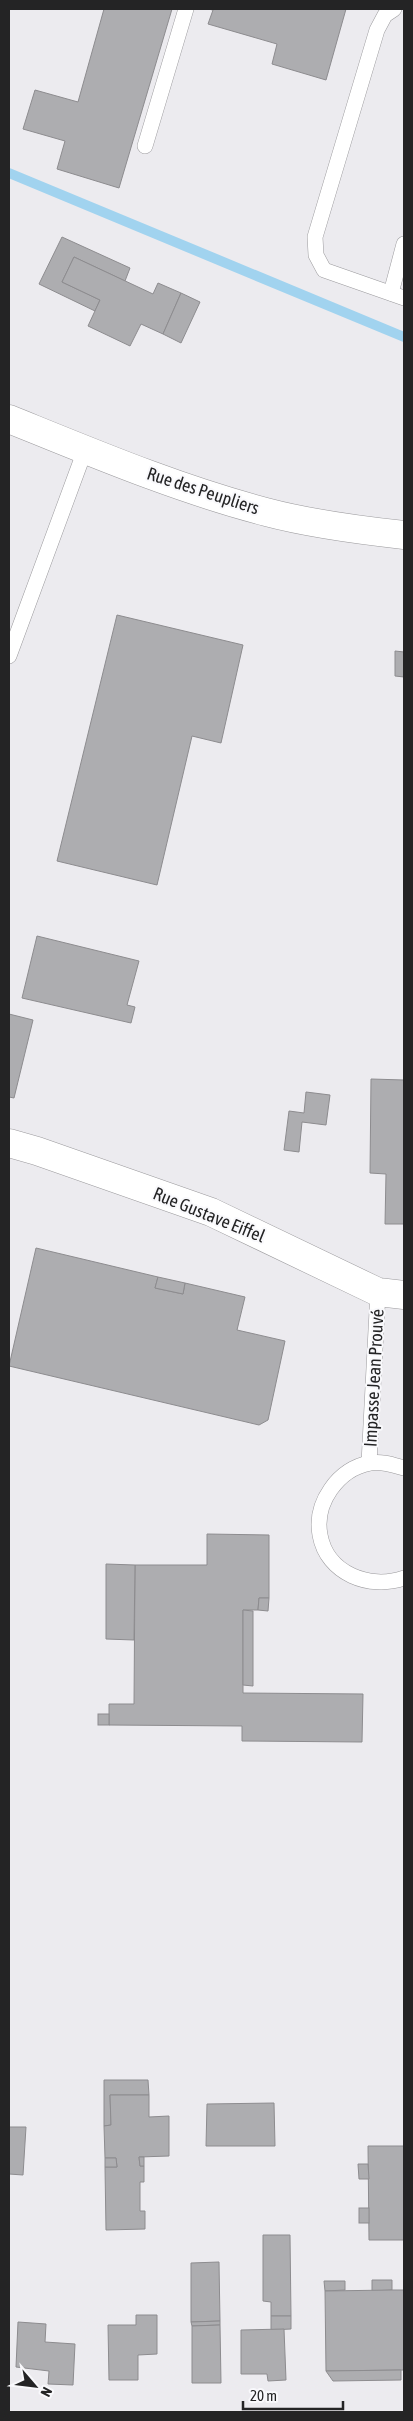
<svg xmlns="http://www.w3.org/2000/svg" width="413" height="2421" viewBox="0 0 413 2421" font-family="'Asap Condensed',sans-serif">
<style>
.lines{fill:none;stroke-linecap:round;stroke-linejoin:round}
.stream{stroke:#a1d3ef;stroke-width:10}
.building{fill:#adadb0;stroke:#8d8c8f}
.service-casing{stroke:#9b9a9d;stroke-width:16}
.minor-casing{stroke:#9b9a9d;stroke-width:29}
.service{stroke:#fff;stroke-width:15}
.minor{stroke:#fff;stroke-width:28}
.labels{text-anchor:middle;stroke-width:4;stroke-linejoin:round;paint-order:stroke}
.street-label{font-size:18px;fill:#242425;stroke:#f9f9fc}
</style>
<rect width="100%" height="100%" fill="#ecebef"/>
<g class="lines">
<polyline class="stream" points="9,173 404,337"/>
</g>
<g class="building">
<polygon points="104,9 172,9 119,188 57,169 65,141 23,129 35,90 78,102"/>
<polygon points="208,9 346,9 326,80 272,64 277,44 208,24 213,10"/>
<polygon points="62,237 130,268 125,281 74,257 62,282 100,300 95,311 39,284"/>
<polygon points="74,257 153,294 158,283 181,293 163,334 141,324 130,346 88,326 100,300 62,282"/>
<polygon points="181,293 200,302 181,343 163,334"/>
<polygon points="117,615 243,645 221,743 192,736 157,885 57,861"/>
<polygon points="395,651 404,652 404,677 395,676"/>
<polygon points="37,936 139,961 127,1005 135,1007 131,1023 22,998"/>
<polygon points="9,1014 33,1020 14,1098 9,1097"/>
<polygon points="371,1079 404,1080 404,1224 385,1224 386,1174 370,1173"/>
<polygon points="306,1092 330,1095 326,1125 302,1122 299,1152 284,1150 289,1111 304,1113"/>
<polygon points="36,1248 158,1277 155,1288 183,1294 185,1283 245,1297 237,1330 285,1341 268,1420 259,1425 9,1366"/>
<polygon points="158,1277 185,1283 183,1294 155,1288"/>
<polygon points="207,1534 269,1535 269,1598 259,1598 258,1610 243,1610 243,1693 363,1694 362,1742 242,1741 242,1726 109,1725 109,1704 134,1704 135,1565 207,1565"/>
<polygon points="106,1564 135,1565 134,1640 106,1639"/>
<polygon points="259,1598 269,1598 268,1611 258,1610"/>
<polygon points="243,1610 253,1611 253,1686 243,1685"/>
<rect x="98" y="1714" width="11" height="11"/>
<polygon points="104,2080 148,2080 149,2095 110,2095 111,2125 104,2126"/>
<polygon points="110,2095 149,2095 149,2117 169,2116 169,2156 139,2157 140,2166 144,2166 144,2182 140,2182 140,2211 145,2211 145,2229 106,2230 105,2167 117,2167 116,2158 105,2158 104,2126 111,2125"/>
<polygon points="274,2103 275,2146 206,2146 207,2104"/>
<polygon points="9,2127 26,2127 23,2175 9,2174"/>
<polygon points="368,2146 404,2146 404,2240 369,2240"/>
<polygon points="139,2157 144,2157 144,2166 140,2166"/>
<polygon points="105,2158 116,2158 117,2167 105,2167"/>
<polygon points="358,2164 368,2164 369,2179 359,2179"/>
<rect x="359" y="2208" width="10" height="15"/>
<polygon points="263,2235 290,2235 291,2316 271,2316 271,2302 263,2301"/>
<polygon points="219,2262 220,2321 191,2322 191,2263"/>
<polygon points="372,2280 392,2280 392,2290 372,2291"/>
<polygon points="324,2281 345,2281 345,2290 325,2291"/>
<polygon points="392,2290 404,2290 404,2370 326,2371 325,2291"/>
<polygon points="136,2315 157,2315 157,2354 138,2355 138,2380 109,2380 108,2325 136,2325"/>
<polygon points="271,2316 291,2316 291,2329 271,2330"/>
<polygon points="220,2321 220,2325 192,2326 191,2322"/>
<polygon points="18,2322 46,2324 45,2342 75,2344 73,2385 48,2384 49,2371 16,2367"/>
<polygon points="220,2325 221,2383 192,2383 192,2326"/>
<polygon points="284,2329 286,2380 268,2381 267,2374 241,2374 241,2330"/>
<polygon points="401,2370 401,2380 333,2381 326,2371"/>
</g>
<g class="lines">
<g class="service-casing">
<g id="service">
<polyline points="394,9 385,15 377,30 315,237 316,255 324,270 404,298"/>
<polyline points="145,146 186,9"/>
<polyline points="391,293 404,244"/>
<polyline points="9,656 85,450"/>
<polyline points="369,1463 378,1292"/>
<path d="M404 1468C393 1465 382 1461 370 1463 338 1469 314 1503 320 1535 327 1574 370 1590 404 1578"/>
</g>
</g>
<g class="minor-casing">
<g id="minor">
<path d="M9 419C93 453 178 489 266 512 311 524 358 530 404 535"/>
<polyline points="9,1143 37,1151 211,1212 378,1292 404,1295"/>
</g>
</g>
<use href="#service" class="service"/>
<use href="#minor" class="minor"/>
</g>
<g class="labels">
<g class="street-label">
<text transform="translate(203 491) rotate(18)" y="6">Rue des Peupliers</text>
<text transform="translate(209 1215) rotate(22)" y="6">Rue Gustave Eiffel</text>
<text transform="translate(374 1378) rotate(-87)" y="6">Impasse Jean Prouvé</text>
</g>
</g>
<rect width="413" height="2421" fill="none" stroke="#242425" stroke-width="20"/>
<g transform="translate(35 2386) rotate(118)" stroke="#f9f9fc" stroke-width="4" paint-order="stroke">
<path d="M0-4L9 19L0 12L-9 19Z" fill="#242425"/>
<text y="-8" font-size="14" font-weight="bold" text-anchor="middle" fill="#242425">N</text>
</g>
<path d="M243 2401v8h100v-8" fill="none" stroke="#242425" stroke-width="2.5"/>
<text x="250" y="2401" font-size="15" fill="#242425" stroke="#f9f9fc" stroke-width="4" paint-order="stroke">20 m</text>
</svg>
